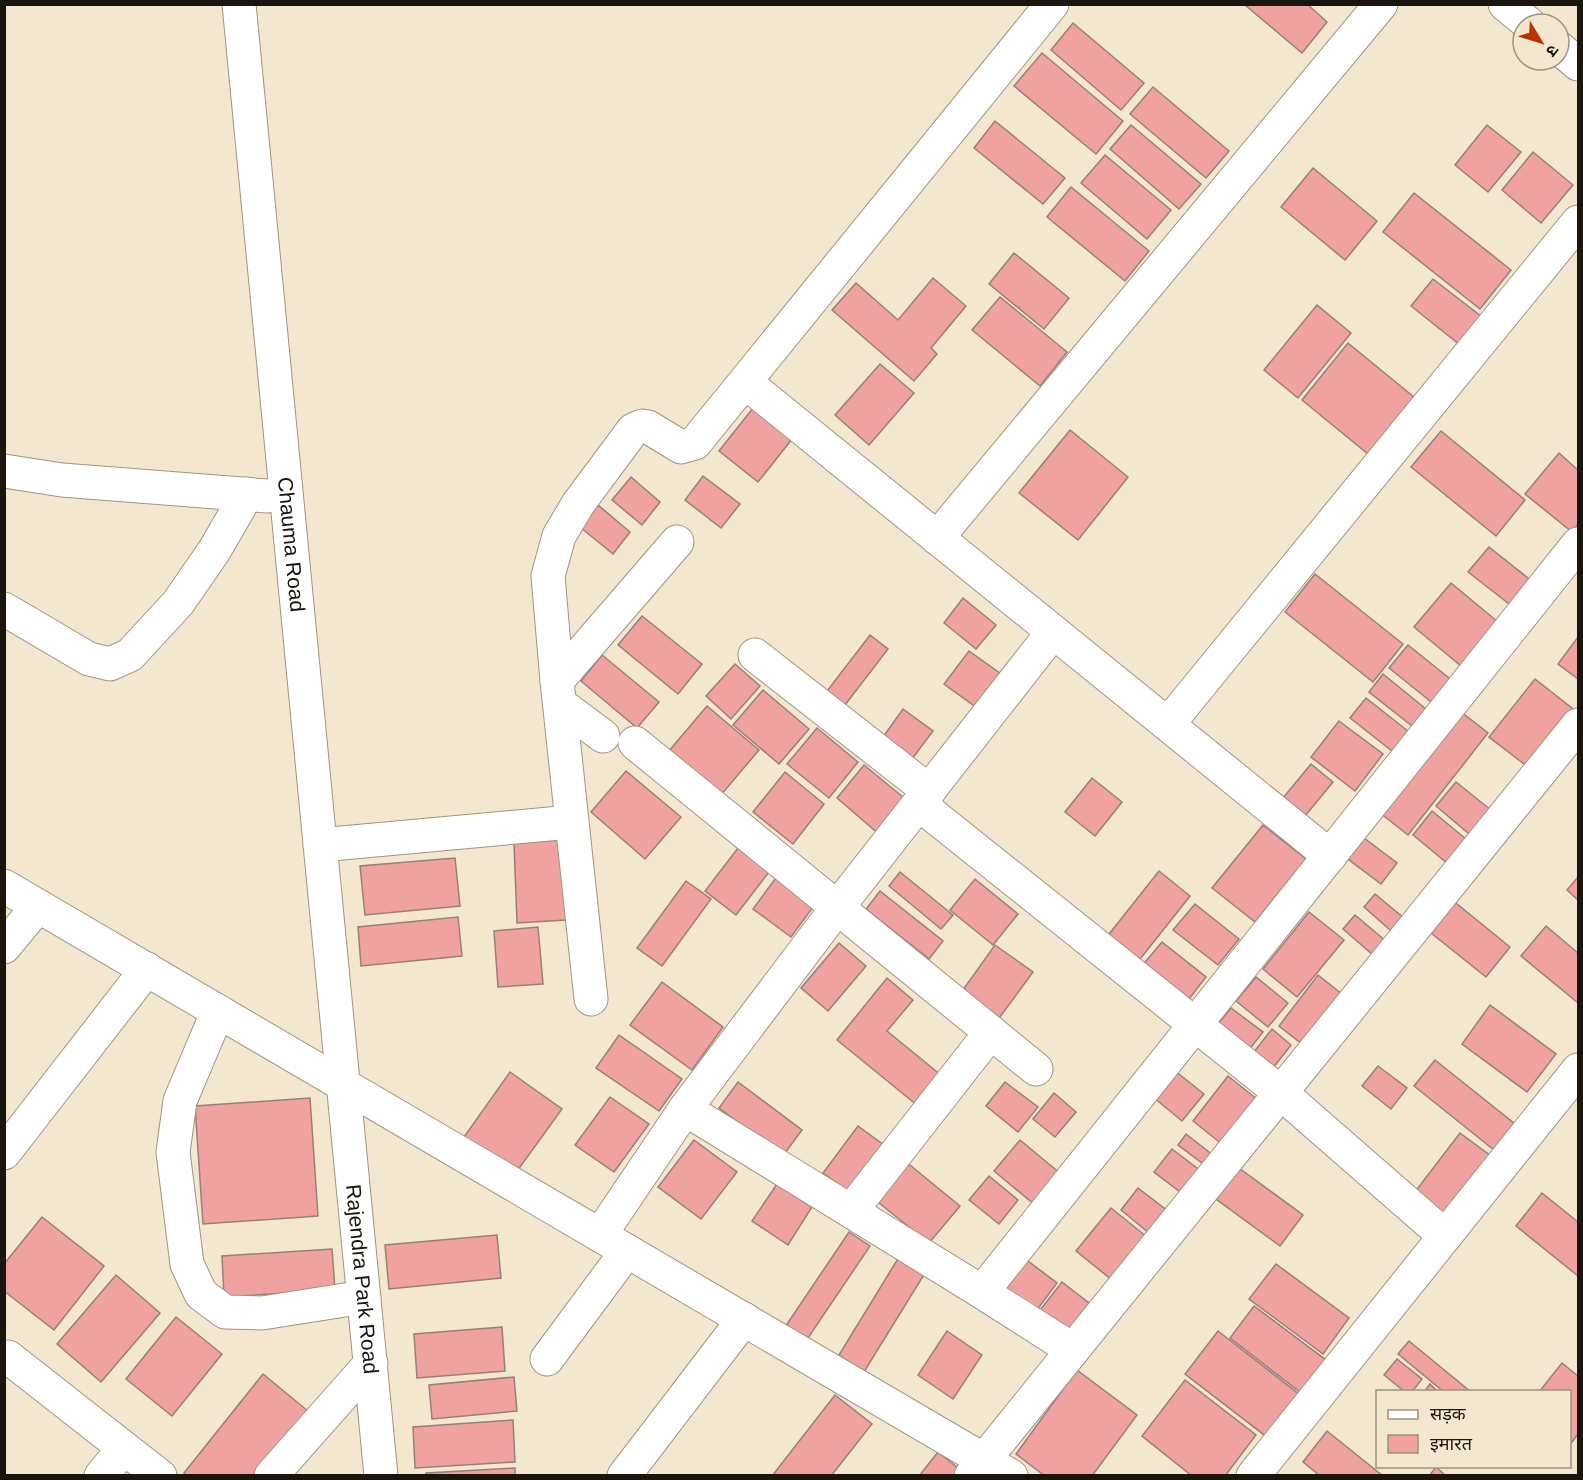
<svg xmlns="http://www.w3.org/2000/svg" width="1583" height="1480" viewBox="0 0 1583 1480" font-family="Helvetica,'Noto Sans Devanagari',sans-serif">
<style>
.building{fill:#efa29f;stroke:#997e7d;stroke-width:1.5}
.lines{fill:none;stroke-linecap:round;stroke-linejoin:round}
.minor-casing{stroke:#a0957f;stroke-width:35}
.minor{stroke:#fff;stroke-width:33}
.labels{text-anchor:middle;stroke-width:5;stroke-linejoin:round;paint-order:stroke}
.street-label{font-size:21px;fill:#1a160d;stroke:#f3e7d0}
</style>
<rect width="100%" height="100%" fill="#f3e7d0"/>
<g class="building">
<polygon points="1244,4 1307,4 1327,22 1302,53"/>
<polygon points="1073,23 1144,83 1121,110 1051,50"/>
<polygon points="1042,53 1123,121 1096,154 1014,86"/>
<polygon points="1153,87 1229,151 1206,178 1130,114"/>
<polygon points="995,121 1065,178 1043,204 974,148"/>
<polygon points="1131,125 1201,184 1179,209 1110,149"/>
<polygon points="1487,125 1521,152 1488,192 1455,165"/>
<polygon points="1533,152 1573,185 1541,223 1502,190"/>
<polygon points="1105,155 1171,210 1147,239 1081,183"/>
<polygon points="1313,168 1377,221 1345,260 1281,207"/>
<polygon points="1071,187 1149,251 1125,281 1047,217"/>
<polygon points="1414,193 1511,270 1480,309 1383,232"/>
<polygon points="1014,253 1069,298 1044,329 989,284"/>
<polygon points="933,278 966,306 931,348 937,354 914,381 832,310 856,283 898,320"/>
<polygon points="1433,279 1482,317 1460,345 1411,306"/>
<polygon points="1000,297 1067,352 1040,386 972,330"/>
<polygon points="1317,305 1351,333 1298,398 1264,370"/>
<polygon points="1348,343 1420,402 1374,459 1302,400"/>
<polygon points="880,364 914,393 869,445 835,415"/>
<polygon points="753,408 792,439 758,482 719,451"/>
<polygon points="1070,430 1128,477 1078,540 1019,493"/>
<polygon points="1441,431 1525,500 1496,536 1411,467"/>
<polygon points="1559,453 1578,470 1578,524 1572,532 1525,494"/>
<polygon points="703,476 740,504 721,528 685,500"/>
<polygon points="631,477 660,502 642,525 612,500"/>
<polygon points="598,505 630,532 613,554 580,527"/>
<polygon points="1489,547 1533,582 1513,607 1468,572"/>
<polygon points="1315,574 1403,644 1373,682 1285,612"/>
<polygon points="1451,583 1498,622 1461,666 1414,627"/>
<polygon points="963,598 996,625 976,649 944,623"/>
<polygon points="642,616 702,664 678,694 618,645"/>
<polygon points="870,635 888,649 842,709 824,695"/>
<polygon points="1578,637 1578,679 1558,664"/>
<polygon points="1408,645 1454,682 1435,705 1389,668"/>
<polygon points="969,651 1001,674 977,708 944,684"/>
<polygon points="602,655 659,702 637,728 581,681"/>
<polygon points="735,664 760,686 731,719 706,696"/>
<polygon points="1383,674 1426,709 1412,726 1369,692"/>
<polygon points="1535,679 1573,709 1528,767 1489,737"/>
<polygon points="763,690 809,729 779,764 733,725"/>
<polygon points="1366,698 1408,731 1392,751 1350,718"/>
<polygon points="707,706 759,750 715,802 663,758"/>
<polygon points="1456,708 1488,733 1408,835 1375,809"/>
<polygon points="903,709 933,731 912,759 883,737"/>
<polygon points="1339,721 1383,754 1355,791 1311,757"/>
<polygon points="817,728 858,762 829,798 787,764"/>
<polygon points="1311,764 1333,782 1305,816 1283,798"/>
<polygon points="864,765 909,802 881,836 837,798"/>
<polygon points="626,771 681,817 645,859 591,812"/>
<polygon points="785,772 824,804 793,844 753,812"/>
<polygon points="1092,778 1122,802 1095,836 1065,812"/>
<polygon points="1456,782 1496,814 1475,839 1436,806"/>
<polygon points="1432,811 1472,844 1453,868 1413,835"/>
<polygon points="1263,825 1306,859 1255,922 1212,888"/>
<polygon points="1364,838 1397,863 1381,884 1348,859"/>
<polygon points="563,840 566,920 517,923 514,843"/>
<polygon points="738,848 769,872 736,915 705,891"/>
<polygon points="455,858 460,906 365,915 360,866"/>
<polygon points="1159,871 1190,896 1137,963 1106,938"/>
<polygon points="900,872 953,915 941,929 889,886"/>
<polygon points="778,875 816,903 791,937 753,909"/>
<polygon points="1578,877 1578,900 1567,890"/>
<polygon points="975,879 1018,914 993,945 950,910"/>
<polygon points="686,881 711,899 662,966 637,948"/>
<polygon points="880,891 943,941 929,959 866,909"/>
<polygon points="1375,894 1410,923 1398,937 1364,907"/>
<polygon points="1451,899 1510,947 1486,977 1426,929"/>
<polygon points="1195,904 1239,939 1218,965 1173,930"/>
<polygon points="1309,912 1344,940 1297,997 1263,969"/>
<polygon points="1355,915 1393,947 1381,962 1343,929"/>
<polygon points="458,917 462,956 361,966 358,927"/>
<polygon points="1546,926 1578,953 1578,1003 1521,956"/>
<polygon points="538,927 543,984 498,987 494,931"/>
<polygon points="1162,942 1206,977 1186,1003 1141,967"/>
<polygon points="839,943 866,966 828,1011 801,988"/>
<polygon points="995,945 1033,972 997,1021 960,994"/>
<polygon points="1318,975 1342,994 1302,1044 1279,1026"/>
<polygon points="1256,977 1288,1003 1268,1027 1236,1001"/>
<polygon points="887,978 913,1000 887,1031 947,1080 923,1110 837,1040"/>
<polygon points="662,982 723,1027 692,1070 630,1025"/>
<polygon points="1490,1005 1556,1054 1527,1092 1462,1044"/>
<polygon points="1231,1008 1263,1032 1245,1055 1213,1030"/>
<polygon points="1272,1029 1291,1045 1273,1068 1253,1053"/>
<polygon points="619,1035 682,1079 659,1111 596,1068"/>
<polygon points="1435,1060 1525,1132 1504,1158 1414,1086"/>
<polygon points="1378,1066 1407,1088 1391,1109 1362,1086"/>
<polygon points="1174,1070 1204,1094 1182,1121 1153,1097"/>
<polygon points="510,1072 562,1109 515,1174 464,1137"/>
<polygon points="1228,1076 1263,1104 1228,1149 1193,1121"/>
<polygon points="738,1082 802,1130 783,1156 719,1108"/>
<polygon points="1005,1082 1038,1107 1018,1132 986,1106"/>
<polygon points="1054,1093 1076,1112 1055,1137 1033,1119"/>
<polygon points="610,1097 649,1124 614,1172 575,1145"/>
<polygon points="310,1098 318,1216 203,1224 195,1106"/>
<polygon points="858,1126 888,1148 853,1195 823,1173"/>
<polygon points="1460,1133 1495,1159 1445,1223 1411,1197"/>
<polygon points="1186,1134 1218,1159 1210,1169 1178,1145"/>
<polygon points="694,1140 737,1172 701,1219 658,1187"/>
<polygon points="1020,1140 1061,1174 1035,1205 994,1171"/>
<polygon points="1172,1149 1206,1175 1188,1198 1154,1172"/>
<polygon points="905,1161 960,1206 929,1243 874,1199"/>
<polygon points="1239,1168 1303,1215 1280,1246 1216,1199"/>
<polygon points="989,1176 1018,1200 999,1224 969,1200"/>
<polygon points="777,1184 812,1207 788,1245 752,1221"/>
<polygon points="1138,1188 1173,1215 1155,1238 1121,1210"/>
<polygon points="1542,1193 1578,1222 1578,1276 1516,1226"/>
<polygon points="1111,1208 1147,1237 1112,1280 1076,1251"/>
<polygon points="42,1217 104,1266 54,1330 4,1291 4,1264"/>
<polygon points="849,1232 870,1246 806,1341 785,1327"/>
<polygon points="497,1235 501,1278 389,1289 385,1245"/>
<polygon points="332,1249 335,1290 224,1297 222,1256"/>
<polygon points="899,1257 925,1273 864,1372 839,1355"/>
<polygon points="1024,1258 1057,1283 1034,1314 1000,1288"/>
<polygon points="1276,1264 1349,1318 1323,1354 1249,1299"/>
<polygon points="116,1275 160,1313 101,1382 57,1344"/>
<polygon points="1062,1282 1098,1310 1071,1346 1034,1318"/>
<polygon points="1254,1306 1330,1363 1305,1396 1230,1338"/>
<polygon points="176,1317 222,1354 172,1416 126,1379"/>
<polygon points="502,1327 505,1371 417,1378 414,1334"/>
<polygon points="947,1331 982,1355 953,1399 918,1375"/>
<polygon points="1218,1331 1304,1398 1272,1441 1185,1374"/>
<polygon points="1409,1341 1471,1392 1444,1392 1398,1354"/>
<polygon points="1397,1359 1422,1379 1412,1392 1405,1392 1384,1375"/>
<polygon points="1562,1363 1578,1376 1578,1434 1570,1445 1570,1392 1539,1392"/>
<polygon points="1077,1370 1137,1415 1092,1476 1045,1476 1016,1454"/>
<polygon points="263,1374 308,1411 257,1476 187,1476 184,1473"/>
<polygon points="514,1377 517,1411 432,1419 429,1385"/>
<polygon points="1185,1380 1256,1435 1225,1476 1192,1476 1142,1436"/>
<polygon points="1430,1384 1438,1392 1424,1392"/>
<polygon points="835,1395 872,1424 831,1476 772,1476"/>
<polygon points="513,1420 515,1462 415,1468 413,1427"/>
<polygon points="1327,1431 1383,1476 1320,1476 1303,1462"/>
<polygon points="938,1452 963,1472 960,1476 919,1476"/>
<polygon points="1436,1467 1446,1476 1429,1476"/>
<polygon points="515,1468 515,1476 426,1476 426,1473"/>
</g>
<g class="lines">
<g class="minor-casing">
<g id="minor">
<path id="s1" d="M239 4 381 1476"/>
<polyline points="1505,4 1529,24"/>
<polyline points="1559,48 1578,64"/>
<polyline points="745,382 1330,856"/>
<polyline points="4,471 62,480 267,496"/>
<polyline points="937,538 1381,4"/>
<polyline points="4,609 89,659 110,664 130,655 178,603 214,551 247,494"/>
<polyline points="755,655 929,791"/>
<polyline points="557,681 677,542"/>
<polyline points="560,704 603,736"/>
<polyline points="1168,724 1578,222"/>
<polyline points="635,743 1036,1069"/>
<polyline points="919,804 1281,1093 1445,1236"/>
<polyline points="320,845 571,822"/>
<polyline points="4,886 1011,1476"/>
<polyline points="4,947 38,906"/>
<polyline points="591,999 557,681 548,576 559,536 578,504 633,430 642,426 648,427 681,447 695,443 1052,4"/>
<polyline points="218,1011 180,1101 173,1152 187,1264 201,1294 225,1312 262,1313 364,1297"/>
<polyline points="685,1109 982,1292 1073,1350"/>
<polyline points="4,1153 147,969"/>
<polyline points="851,1211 991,1032"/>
<polyline points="600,1235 685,1109 837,908 1053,632"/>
<polyline points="982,1292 1578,544"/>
<polyline points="8,1357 124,1448"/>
<polyline points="547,1359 627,1251"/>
<polyline points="101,1476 124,1448 160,1476"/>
<polyline points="271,1476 371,1363"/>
<polyline points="624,1476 744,1319"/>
<polyline points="971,1476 1578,725"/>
<polyline points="1253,1476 1578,1070"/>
</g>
</g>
<use href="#minor" class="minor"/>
</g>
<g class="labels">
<g class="street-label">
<text dy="7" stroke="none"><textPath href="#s1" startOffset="543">Chauma Road</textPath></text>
<text dy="7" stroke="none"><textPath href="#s1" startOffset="1281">Rajendra Park Road</textPath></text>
</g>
</g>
<rect width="1583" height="1480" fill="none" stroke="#1a160d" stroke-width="12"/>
<rect x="1376" y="1390" width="195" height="78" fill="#f3e7d0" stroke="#9c9382" stroke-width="1.5"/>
<rect x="1388" y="1410" width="30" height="9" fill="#ffffff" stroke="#9c9382" stroke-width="1.5"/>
<text x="1430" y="1420" font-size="18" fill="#1a160d">सड़क</text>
<rect x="1388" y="1435" width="30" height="18" fill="#efa29f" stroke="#9c9382" stroke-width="1.5"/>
<text x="1430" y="1450" font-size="18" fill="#1a160d">इमारत</text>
<g transform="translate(1541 42) rotate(128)"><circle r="28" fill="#f3e7d0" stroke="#9c9382" stroke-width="1.5"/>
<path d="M0-4.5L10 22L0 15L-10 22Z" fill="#ba3200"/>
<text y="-9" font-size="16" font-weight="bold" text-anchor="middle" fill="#1a160d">उ</text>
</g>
</svg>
